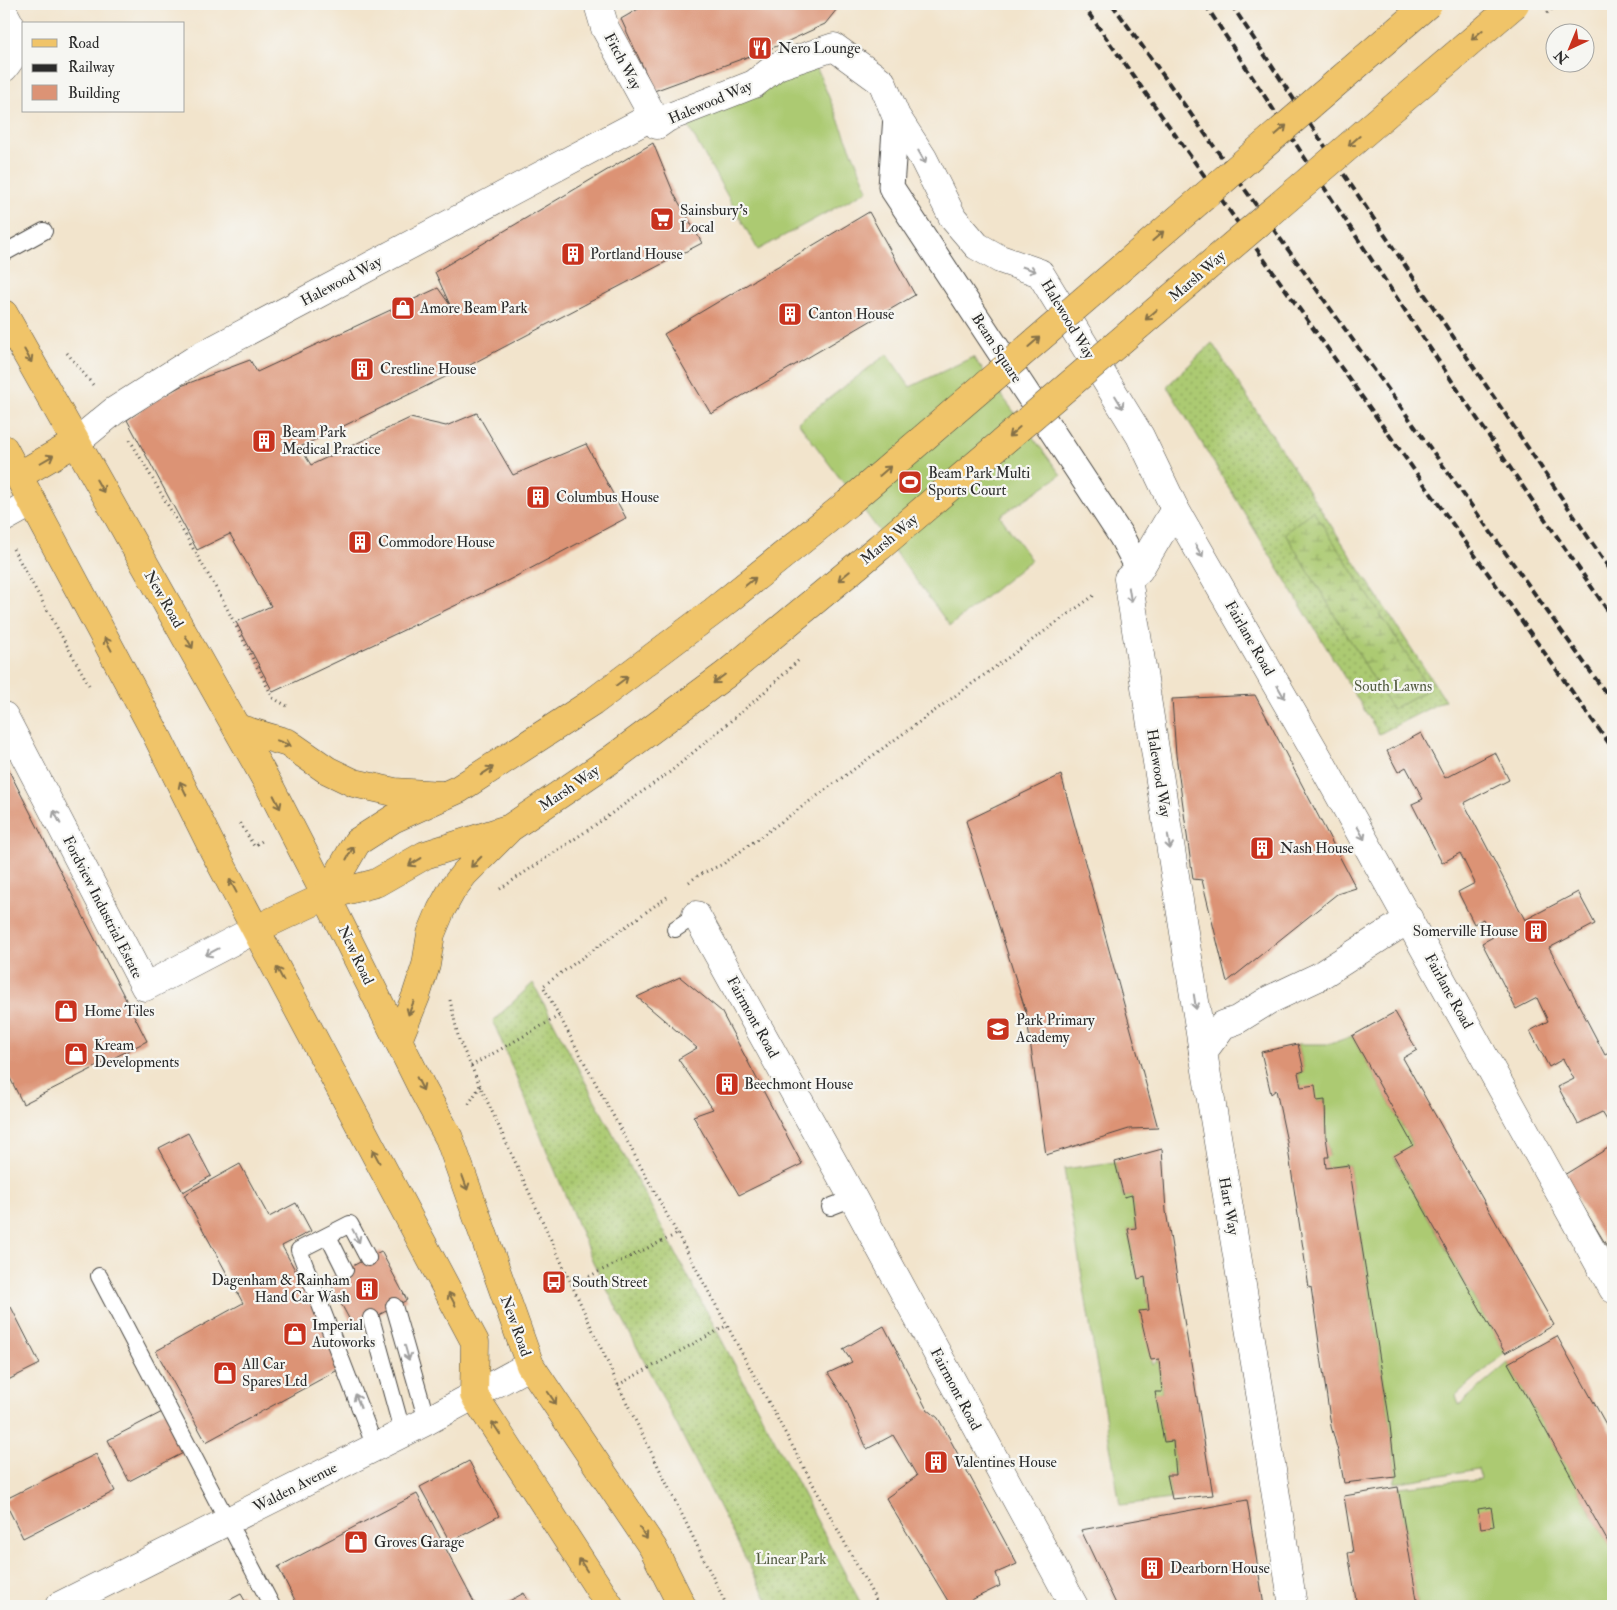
<svg xmlns="http://www.w3.org/2000/svg" width="1617" height="1610" viewBox="0 0 1617 1610" font-family="'IM FELL Double Pica',serif">
<style>
.grass{fill:url(#grass-dots);stroke:#6c7a4e}
.wetland{fill:url(#wetland-marsh);stroke:#6c7a4e}
.garden{fill:#acca72;stroke:#6c7a4e}
.building{fill:#dc9375}
.lines{fill:none;stroke-linecap:round;stroke-linejoin:round}
.service-casing{stroke:#494743;stroke-width:18}
.pedestrian-casing{stroke:#494743;stroke-width:27}
.minor-casing{stroke:#494743;stroke-width:29}
.primary-casing{stroke:#494743;stroke-width:29}
.path{stroke:#494743;stroke-width:3;stroke-dasharray:1 4;stroke-linecap:butt}
.service{stroke:#fff;stroke-width:16}
.pedestrian{stroke:#fff;stroke-width:25}
.minor{stroke:#fff;stroke-width:28}
.primary{stroke:#f0c469;stroke-width:28}
.rail{stroke:#2b2b2b;stroke-width:4;stroke-dasharray:8 4;stroke-linecap:butt}
.primary-bridge-casing{stroke:#494743;stroke-width:29;stroke-linecap:butt}
.path-bridge{stroke:#494743;stroke-width:3;stroke-dasharray:1 4;stroke-linecap:butt}
.primary-bridge{stroke:#f0c469;stroke-width:28}
.oneway{stroke:#847047}
.oneway2{stroke:#a0a0a0}
.labels{text-anchor:middle;stroke-width:4.5;stroke-linejoin:round;paint-order:stroke}
.poi-label{font-size:15px;fill:#2b2b2b;stroke:#f6f6f2;text-anchor:start}
.street-label{font-size:15px;fill:#2b2b2b;stroke:#f6f6f2}
.park-label{font-size:15px;fill:#525b40;stroke:#f6f6f2}
</style>
<defs>
<pattern id="grass-dots" width="8" height="8" patternUnits="userSpaceOnUse" patternTransform="scale(1.25)"><rect width="8" height="8" fill="#acca72"/><path d="M2 2h.1M6 6h.1" fill="none" stroke="#8ca45e" stroke-width="1.8" stroke-linecap="round"/></pattern>
<pattern id="wetland-marsh" width="20" height="14" patternUnits="userSpaceOnUse" patternTransform="scale(1.25)"><rect width="20" height="14" fill="#acca72"/><path d="M1 5h8M5 5V1M11 12h8M15 12V8" fill="none" stroke="#8ca45e"/></pattern>
</defs>
<rect width="100%" height="100%" fill="#f6f6f2"/>
<filter id="ink" filterUnits="userSpaceOnUse"><feTurbulence type="fractalNoise" baseFrequency=".02" numOctaves="2"/><feDisplacementMap in="SourceGraphic" scale="10" xChannelSelector="R" yChannelSelector="G"/><feConvolveMatrix kernelMatrix="1 2 1 2 8 2 1 2 1" color-interpolation-filters="sRGB"/></filter>
<filter id="wash" filterUnits="userSpaceOnUse"><feTurbulence type="fractalNoise" baseFrequency=".0096" numOctaves="4" result="noise"/><feDisplacementMap in="SourceGraphic" scale="20" xChannelSelector="R" yChannelSelector="G"/><feGaussianBlur stdDeviation="1.12" result="paint"/><feColorMatrix in="noise" values="0 0 0 0 0 0 0 0 0 0 0 0 0 0 0 0 0 1.4 0 .05"/><feComposite in="paint" operator="in"/></filter>
<g filter="url(#wash)">
<rect width="100%" height="100%" fill="#f2e4cc"/>
<g class="grass">
<polygon points="1212,343 1445,700 1379,734 1167,386"/>
<polygon points="533,983 858,1598 862,1606 770,1606 593,1262 493,1021"/>
</g>
<polygon class="wetland" points="1313,510 1429,689 1392,709 1285,533"/>
<g class="garden">
<polygon points="815,64 868,190 758,250 688,126"/>
<polygon points="887,354 910,387 973,357 1061,475 1000,516 1031,560 950,626 798,422"/>
<polygon points="1352,1036 1413,1145 1394,1157 1505,1353 1456,1395 1459,1405 1508,1363 1613,1551 1613,1606 1418,1606 1398,1487 1481,1479 1478,1469 1394,1483 1396,1477 1389,1417 1349,1165 1326,1168 1325,1157 1329,1156 1326,1137 1325,1100 1317,1101 1301,1087 1298,1073 1304,1071 1298,1044 1330,1044"/>
<polygon points="1115,1162 1123,1197 1132,1195 1136,1228 1128,1229 1138,1278 1145,1277 1149,1310 1147,1337 1153,1365 1159,1359 1162,1392 1155,1393 1164,1442 1173,1441 1176,1475 1167,1475 1172,1499 1120,1505 1064,1169"/>
</g>
<g id="blocks">
<g class="building">
<polygon points="647,4 841,4 825,24 780,45 654,91 621,19"/>
<polygon points="653,143 674,194 702,243 468,366 300,447 311,465 410,418 446,426 477,413 513,475 586,444 626,518 507,581 273,692 236,622 271,606 230,534 197,550 127,420 156,400 181,386 250,360 257,372 438,288 450,305 435,272"/>
<polygon points="869,212 915,295 711,414 664,334"/>
<polygon points="1255,695 1356,888 1337,894 1227,982 1202,880 1193,879 1176,755 1172,699"/>
<polygon points="1421,733 1445,778 1495,752 1509,780 1464,803 1525,920 1578,892 1595,924 1549,948 1605,1055 1613,1051 1613,1130 1602,1112 1578,1124 1558,1087 1574,1079 1563,1059 1549,1067 1530,1031 1548,1021 1537,998 1516,1009 1482,943 1493,937 1483,919 1474,924 1458,892 1475,883 1460,853 1442,863 1412,804 1423,799 1406,767 1398,772 1387,751"/>
<polygon points="4,761 147,1041 23,1104 4,1066"/>
<polygon points="1061,775 1158,1128 1129,1129 1046,1155 1026,1012 966,821"/>
<polygon points="680,977 721,1011 802,1164 739,1195 693,1116 713,1109 678,1059 697,1048 637,997"/>
<polygon points="1395,1012 1417,1050 1403,1058 1554,1325 1505,1353 1394,1156 1413,1145 1352,1036"/>
<polygon points="1298,1044 1304,1071 1298,1073 1301,1087 1315,1085 1317,1101 1325,1100 1326,1137 1329,1157 1325,1157 1326,1168 1349,1165 1389,1417 1396,1477 1344,1483 1339,1455 1331,1426 1311,1287 1309,1288 1287,1142 1276,1090 1271,1094 1261,1052"/>
<polygon points="188,1133 211,1176 183,1192 159,1148"/>
<polygon points="1613,1145 1613,1252 1611,1253 1564,1175"/>
<polygon points="1162,1149 1166,1211 1213,1495 1172,1499 1167,1475 1176,1475 1173,1441 1164,1442 1155,1392 1162,1392 1159,1359 1151,1360 1139,1311 1149,1310 1145,1277 1138,1279 1128,1229 1136,1228 1132,1195 1124,1197 1115,1162"/>
<polygon points="240,1164 269,1217 296,1203 311,1231 282,1246 347,1365 206,1442 156,1351 243,1303 184,1195"/>
<polygon points="381,1251 407,1300 354,1328 328,1279"/>
<polygon points="11,1307 40,1364 4,1382 4,1311"/>
<polygon points="884,1326 926,1408 938,1418 946,1432 1017,1564 996,1573 1000,1586 959,1606 951,1606 886,1498 917,1476 893,1435 867,1449 847,1402 828,1373 852,1362 843,1349"/>
<polygon points="1557,1336 1613,1437 1613,1551 1508,1363"/>
<polygon points="168,1409 189,1450 129,1481 108,1440"/>
<polygon points="96,1454 115,1491 23,1538 4,1500"/>
<polygon points="469,1461 499,1516 450,1542 420,1487"/>
<polygon points="1398,1487 1418,1606 1357,1606 1348,1553 1353,1552 1344,1496"/>
<polygon points="417,1494 476,1606 298,1606 278,1567"/>
<polygon points="1247,1500 1264,1606 1117,1606 1081,1530"/>
<polygon points="1491,1507 1494,1526 1481,1528 1478,1509"/>
<polygon points="524,1593 531,1606 500,1606"/>
<polygon points="241,1594 248,1606 218,1606"/>
</g>
</g>
</g>
<g filter="url(#ink)">
<use href="#blocks" fill-opacity="0" stroke="#494743" stroke-width="1"/>
<g class="lines">
<g class="service-casing">
<g id="service">
<polyline points="4,253 44,231"/>
<polyline points="675,929 696,915"/>
<polyline points="830,1207 853,1198"/>
<polyline points="328,1236 345,1270"/>
<polyline points="368,1258 350,1224 299,1250 375,1447"/>
<polyline points="99,1276 272,1606"/>
<polyline points="394,1306 427,1421"/>
<polyline points="371,1318 403,1434"/>
</g>
</g>
<g class="pedestrian-casing">
<polyline id="pedestrian" points="896,116 891,187 1121,536 1139,570"/>
</g>
<g class="minor-casing">
<g id="minor">
<polyline points="598,4 605,28 653,116"/>
<polyline points="4,13 21,45 4,68"/>
<polyline points="75,443 114,411 199,357 653,116 657,125 667,118 754,84 777,66 834,47 882,82 896,116 923,158 953,218 977,246 1000,259 1040,273 1140,436 1175,509 1322,764 1613,1289"/>
<polyline points="1175,509 1139,570 1128,579 1203,1052 1261,1399 1293,1606"/>
<polyline points="4,518 31,503"/>
<polyline points="4,716 145,987 256,929"/>
<polyline points="696,915 853,1198 1074,1606"/>
<polyline points="1203,1052 1223,1025 1237,1020 1269,1000 1318,977 1409,919"/>
<polyline points="59,1606 427,1421 530,1365"/>
</g>
</g>
<g class="primary-casing">
<g id="primary">
<polyline points="4,314 271,789 326,896 422,1088 449,1138 530,1365 653,1548 682,1606"/>
<polyline points="4,449 156,734 214,851 475,1342 474,1395 610,1606"/>
<polyline points="18,476 75,443"/>
<polyline points="237,728 288,743 327,770 354,783 394,792 442,795"/>
<polyline points="326,896 357,842 393,819 459,789 593,702 714,611 848,503"/>
<polyline points="256,929 326,896 376,883 425,855 510,828 612,759 725,675 882,545"/>
<polyline points="398,1040 416,996 426,965 431,934 441,910 452,890 464,874 507,831"/>
</g>
</g>
<g class="path">
<polyline points="67,353 93,385"/>
<polyline points="130,440 220,595 273,698 287,706"/>
<polyline points="13,549 89,685"/>
<polyline points="240,823 254,846 262,841"/>
<polyline points="689,882 699,875 723,864 1096,594"/>
<polyline points="500,889 591,828 670,772 759,697 800,659"/>
<polyline points="667,897 543,986 879,1606"/>
<polyline points="450,1000 459,1040 618,1385 727,1606"/>
<polyline points="471,1066 559,1016"/>
<polyline points="469,1104 480,1086"/>
<polyline points="571,1285 677,1234"/>
<polyline points="618,1385 726,1326"/>
</g>
<use href="#service" class="service"/>
<use href="#pedestrian" class="pedestrian"/>
<use href="#minor" class="minor"/>
<use href="#primary" class="primary"/>
<g class="rail">
<polyline points="1082,4 1613,749"/>
<polyline points="1112,4 1613,703"/>
<path d="M1205 4C1338 210 1473 416 1613 618"/>
<polyline points="1231,4 1320,139 1613,574"/>
</g>
<g class="primary-bridge-casing">
<g id="primary-bridge">
<polyline points="848,503 1428,4"/>
<polyline points="882,545 1515,4"/>
</g>
</g>
<polyline class="path-bridge" points="1547,13 1558,4"/>
<use href="#primary-bridge" class="primary-bridge"/>
</g>
<defs><path id="oneway-shaft" d="M-6 0H5M1.5-3L5.5 0L1.5 3" fill="none" stroke-width="1.6" stroke-linecap="round" stroke-linejoin="round" transform="scale(1.25)"/></defs>
<g class="oneway">
<use href="#oneway-shaft" transform="translate(1477 35) rotate(139)"/>
<use href="#oneway-shaft" transform="translate(1281 130) rotate(-41)"/>
<use href="#oneway-shaft" transform="translate(1354 141) rotate(139)"/>
<use href="#oneway-shaft" transform="translate(1158 236) rotate(-41)"/>
<use href="#oneway-shaft" transform="translate(1151 315) rotate(139)"/>
<use href="#oneway-shaft" transform="translate(1034 342) rotate(-41)"/>
<use href="#oneway-shaft" transform="translate(28 356) rotate(61)"/>
<use href="#oneway-shaft" transform="translate(1014 432) rotate(139)"/>
<use href="#oneway-shaft" transform="translate(47 459) rotate(-30)"/>
<use href="#oneway-shaft" transform="translate(885 471) rotate(-41)"/>
<use href="#oneway-shaft" transform="translate(100 486) rotate(60)"/>
<use href="#oneway-shaft" transform="translate(844 576) rotate(141)"/>
<use href="#oneway-shaft" transform="translate(750 582) rotate(-39)"/>
<use href="#oneway-shaft" transform="translate(189 642) rotate(60)"/>
<use href="#oneway-shaft" transform="translate(108 644) rotate(-118)"/>
<use href="#oneway-shaft" transform="translate(719 679) rotate(143)"/>
<use href="#oneway-shaft" transform="translate(622 681) rotate(-37)"/>
<use href="#oneway-shaft" transform="translate(284 743) rotate(21)"/>
<use href="#oneway-shaft" transform="translate(487 771) rotate(-33)"/>
<use href="#oneway-shaft" transform="translate(183 788) rotate(-116)"/>
<use href="#oneway-shaft" transform="translate(277 802) rotate(63)"/>
<use href="#oneway-shaft" transform="translate(350 853) rotate(-61)"/>
<use href="#oneway-shaft" transform="translate(415 862) rotate(149)"/>
<use href="#oneway-shaft" transform="translate(476 862) rotate(135)"/>
<use href="#oneway-shaft" transform="translate(233 886) rotate(-118)"/>
<use href="#oneway-shaft" transform="translate(280 974) rotate(-118)"/>
<use href="#oneway-shaft" transform="translate(411 1008) rotate(112)"/>
<use href="#oneway-shaft" transform="translate(420 1084) rotate(63)"/>
<use href="#oneway-shaft" transform="translate(376 1156) rotate(-118)"/>
<use href="#oneway-shaft" transform="translate(465 1183) rotate(70)"/>
<use href="#oneway-shaft" transform="translate(452 1299) rotate(-118)"/>
<use href="#oneway-shaft" transform="translate(552 1398) rotate(56)"/>
<use href="#oneway-shaft" transform="translate(496 1428) rotate(-123)"/>
<use href="#oneway-shaft" transform="translate(643 1533) rotate(56)"/>
<use href="#oneway-shaft" transform="translate(583 1565) rotate(-123)"/>
</g>
<g class="oneway2">
<use href="#oneway-shaft" transform="translate(922 157) rotate(60)"/>
<use href="#oneway-shaft" transform="translate(1029 269) rotate(19)"/>
<use href="#oneway-shaft" transform="translate(1119 402) rotate(59)"/>
<use href="#oneway-shaft" transform="translate(1199 551) rotate(60)"/>
<use href="#oneway-shaft" transform="translate(1130 595) rotate(81)"/>
<use href="#oneway-shaft" transform="translate(1281 692) rotate(60)"/>
<use href="#oneway-shaft" transform="translate(57 817) rotate(-117)"/>
<use href="#oneway-shaft" transform="translate(1361 833) rotate(61)"/>
<use href="#oneway-shaft" transform="translate(1169 842) rotate(81)"/>
<use href="#oneway-shaft" transform="translate(212 952) rotate(152)"/>
<use href="#oneway-shaft" transform="translate(1195 1002) rotate(81)"/>
<use href="#oneway-shaft" transform="translate(356 1236) rotate(62)"/>
<use href="#oneway-shaft" transform="translate(407 1353) rotate(74)"/>
<use href="#oneway-shaft" transform="translate(358 1401) rotate(-111)"/>
</g>
</g>
<defs>
<g id="restaurant-square" transform="scale(1.25)"><rect x="-9" y="-9" width="18" height="18" rx="4" fill="#c8321e" stroke="#f6f6f2"/><path d="M-5-6h1v4h1v-4h1v4h1v-4h1v5L-1.5 .5V6h-2V.5L-5-1ZM5-6V6H3V1.5H1.5Q1.5-4 5-6Z" fill="#fff"/></g>
<g id="supermarket-square" transform="scale(1.25)"><rect x="-9" y="-9" width="18" height="18" rx="4" fill="#c8321e" stroke="#f6f6f2"/><path d="M-6-5.5h2.5l.6 2H6L4.5 2H-2.5L-4.4-4H-6ZM-1.5 3.2a1.3 1.3 0 1 0 .1 0ZM3 3.2a1.3 1.3 0 1 0 .1 0Z" fill="#fff"/></g>
<g id="building-square" transform="scale(1.25)"><rect x="-9" y="-9" width="18" height="18" rx="4" fill="#c8321e" stroke="#f6f6f2"/><path d="M-4-6H4V6H1V3H-1V6H-4ZM-2.5-4.3h1.7v1.8h-1.7ZM.8-4.3h1.7v1.8H.8ZM-2.5-1h1.7V.8h-1.7ZM.8-1h1.7V.8H.8Z" fill="#fff"/></g>
<g id="shop-square" transform="scale(1.25)"><rect x="-9" y="-9" width="18" height="18" rx="4" fill="#c8321e" stroke="#f6f6f2"/><path d="M-5-2.5h2.3a2.7 3.5 0 0 1 5.4 0H5L5.5 6h-11ZM-1.5-2.5h3a1.5 2.3 0 0 0-3 0Z" fill="#fff"/></g>
<g id="stadium-square" transform="scale(1.25)"><rect x="-9" y="-9" width="18" height="18" rx="4" fill="#c8321e" stroke="#f6f6f2"/><path d="M0-5a6.5 5 0 1 0 0 10a6.5 5 0 1 0 0-10ZM-3.5-1.8h7v3.6h-7Z" fill="#fff"/></g>
<g id="school-square" transform="scale(1.25)"><rect x="-9" y="-9" width="18" height="18" rx="4" fill="#c8321e" stroke="#f6f6f2"/><path d="M0-5L7-2L0 1L-7-2ZM-4 1L0 2.5L4 1V4Q0 6-4 4Z" fill="#fff"/></g>
<g id="bus-square" transform="scale(1.25)"><rect x="-9" y="-9" width="18" height="18" rx="4" fill="#c8321e" stroke="#f6f6f2"/><path d="M-5-6H5V4H4V6H2V4H-2V6H-4V4H-5ZM-3.5-4V0h7V-4ZM-3.5 1.2v1.5H-2V1.2ZM2 1.2v1.5H3.5V1.2Z" fill="#fff"/></g>
</defs>
<g fill-rule="evenodd">
<use href="#restaurant-square" x="760" y="48"/>
<use href="#supermarket-square" x="662" y="219"/>
<use href="#building-square" x="573" y="254"/>
<use href="#shop-square" x="403" y="308"/>
<use href="#building-square" x="790" y="314"/>
<use href="#building-square" x="362" y="369"/>
<use href="#building-square" x="264" y="441"/>
<use href="#stadium-square" x="910" y="482"/>
<use href="#building-square" x="538" y="497"/>
<use href="#building-square" x="360" y="542"/>
<use href="#building-square" x="1262" y="848"/>
<use href="#building-square" x="1536" y="931"/>
<use href="#shop-square" x="66" y="1011"/>
<use href="#school-square" x="998" y="1029"/>
<use href="#shop-square" x="76" y="1054"/>
<use href="#building-square" x="727" y="1084"/>
<use href="#bus-square" x="554" y="1282"/>
<use href="#building-square" x="367" y="1289"/>
<use href="#shop-square" x="295" y="1334"/>
<use href="#shop-square" x="225" y="1373"/>
<use href="#building-square" x="936" y="1462"/>
<use href="#shop-square" x="356" y="1542"/>
<use href="#building-square" x="1152" y="1568"/>
</g>
<g class="labels">
<g class="poi-label">
<text x="778" y="53">Nero Lounge</text>
<text x="680" y="215">Sainsbury's<tspan x="680" dy="17">Local</tspan></text>
<text x="590" y="259">Portland House</text>
<text x="420" y="313">Amore Beam Park</text>
<text x="808" y="319">Canton House</text>
<text x="380" y="374">Crestline House</text>
<text x="282" y="437">Beam Park<tspan x="282" dy="17">Medical Practice</tspan></text>
<text x="928" y="478">Beam Park Multi<tspan x="928" dy="17">Sports Court</tspan></text>
<text x="556" y="502">Columbus House</text>
<text x="378" y="547">Commodore House</text>
<text x="1280" y="853">Nash House</text>
<text x="1518" y="936" text-anchor="end">Somerville House</text>
<text x="84" y="1016">Home Tiles</text>
<text x="1016" y="1025">Park Primary<tspan x="1016" dy="17">Academy</tspan></text>
<text x="94" y="1050">Kream<tspan x="94" dy="17">Developments</tspan></text>
<text x="744" y="1089">Beechmont House</text>
<text x="350" y="1285" text-anchor="end">Dagenham &amp; Rainham<tspan x="350" dy="17">Hand Car Wash</tspan></text>
<text x="572" y="1287">South Street</text>
<text x="312" y="1330">Imperial<tspan x="312" dy="17">Autoworks</tspan></text>
<text x="242" y="1369">All Car<tspan x="242" dy="17">Spares Ltd</tspan></text>
<text x="954" y="1467">Valentines House</text>
<text x="374" y="1547">Groves Garage</text>
<text x="1170" y="1573">Dearborn House</text>
</g>
<g class="street-label">
<text transform="translate(623 61) rotate(62)" y="5">Fitch Way</text>
<text transform="translate(710 102) rotate(-23)" y="5">Halewood Way</text>
<text transform="translate(1197 276) rotate(-41)" y="5">Marsh Way</text>
<text transform="translate(341 281) rotate(-28)" y="5">Halewood Way</text>
<text transform="translate(1068 319) rotate(59)" y="5">Halewood Way</text>
<text transform="translate(997 348) rotate(57)" y="5">Beam Square</text>
<text transform="translate(889 539) rotate(-40)" y="5">Marsh Way</text>
<text transform="translate(164 599) rotate(60)" y="5">New Road</text>
<text transform="translate(1250 638) rotate(60)" y="5">Fairlane Road</text>
<text transform="translate(1159 773) rotate(81)" y="5">Halewood Way</text>
<text transform="translate(569 788) rotate(-34)" y="5">Marsh Way</text>
<text transform="translate(103 907) rotate(63)" y="5">Fordview Industrial Estate</text>
<text transform="translate(356 955) rotate(64)" y="5">New Road</text>
<text transform="translate(1449 991) rotate(61)" y="5">Fairlane Road</text>
<text transform="translate(753 1017) rotate(61)" y="5">Fairmont Road</text>
<text transform="translate(1229 1206) rotate(80)" y="5">Hart Way</text>
<text transform="translate(516 1326) rotate(70)" y="5">New Road</text>
<text transform="translate(956 1389) rotate(62)" y="5">Fairmont Road</text>
<text transform="translate(295 1487) rotate(-27)" y="5">Walden Avenue</text>
</g>
<g class="park-label">
<text x="1393" y="691">South Lawns</text>
<text x="791" y="1564">Linear Park</text>
</g>
</g>
<rect width="1617" height="1610" fill="none" stroke="#f6f6f2" stroke-width="20"/>
<rect x="22" y="22" width="162" height="90" fill="#f6f6f2" stroke="#a5a5a2"/>
<rect x="32" y="39" width="25" height="8" fill="#f0c469" stroke="#a5a5a2"/>
<text x="68" y="48" font-size="15" fill="#2b2b2b">Road</text>
<rect x="32" y="64" width="25" height="8" fill="#2b2b2b" stroke="#a5a5a2"/>
<text x="68" y="72" font-size="15" fill="#2b2b2b">Railway</text>
<rect x="32" y="85" width="25" height="15" fill="#dc9375" stroke="#a5a5a2"/>
<text x="68" y="98" font-size="15" fill="#2b2b2b">Building</text>
<g transform="translate(1570 48) rotate(224)"><circle r="24" fill="#f6f6f2" stroke="#a5a5a2"/>
<path d="M0-4L9 19L0 12L-9 19Z" fill="#c8321e"/>
<text y="-8" font-size="14" font-weight="bold" text-anchor="middle" fill="#2b2b2b">N</text>
</g>
</svg>
